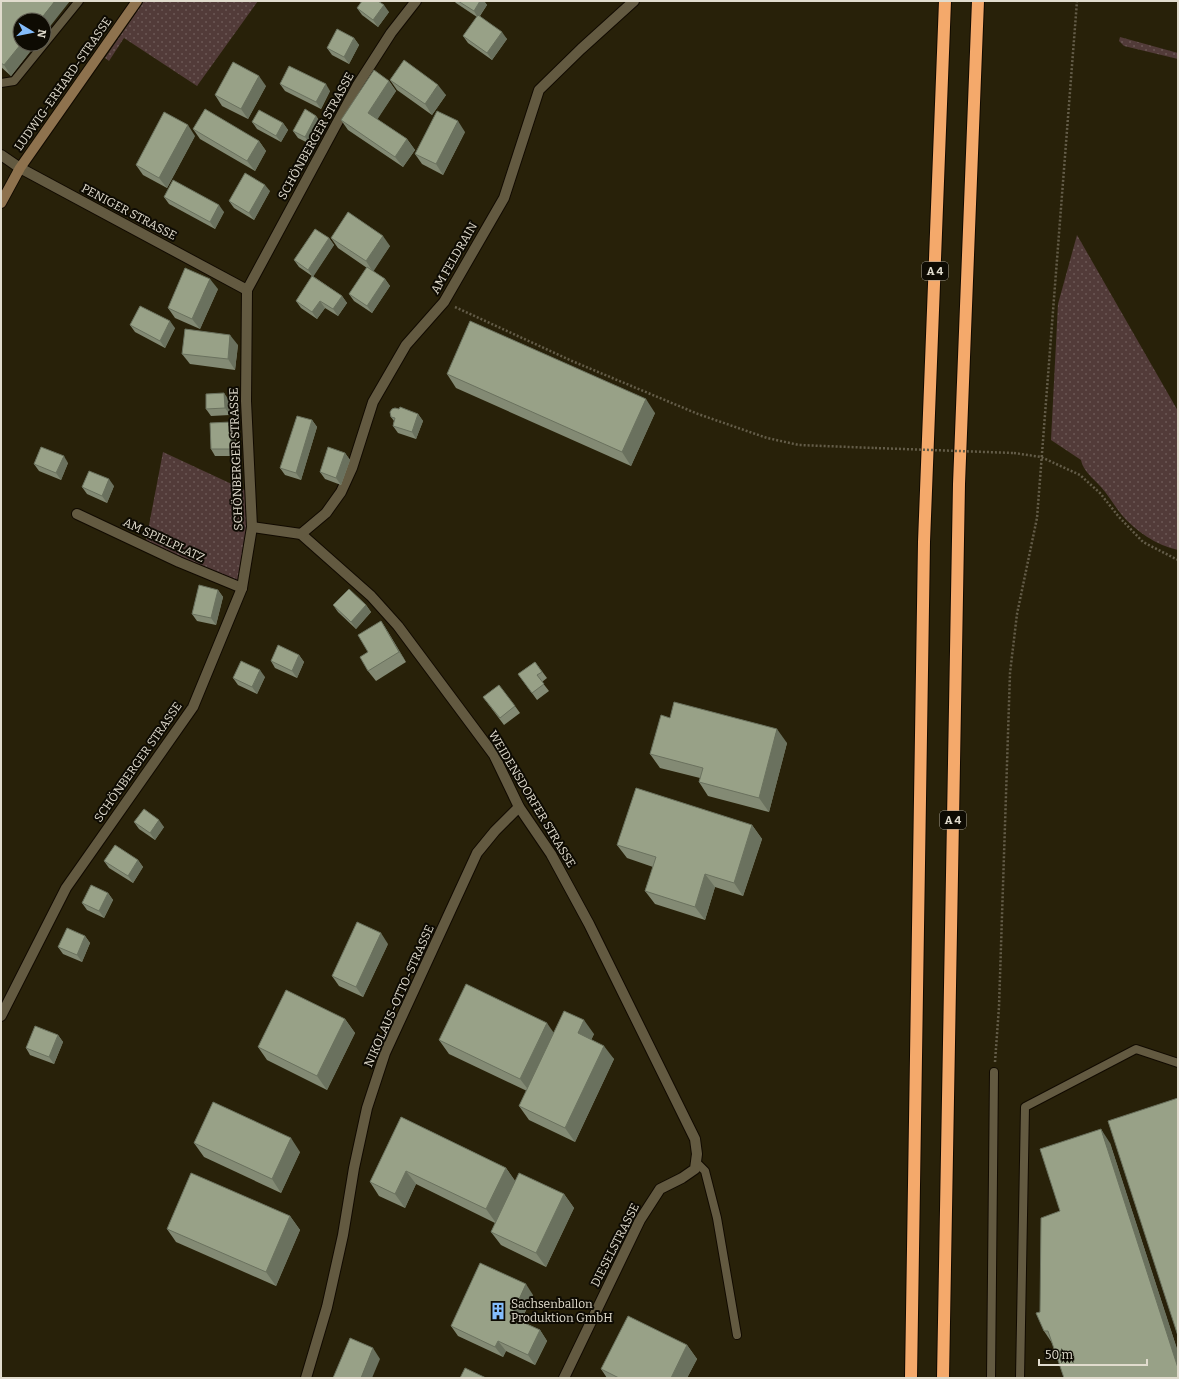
<svg xmlns="http://www.w3.org/2000/svg" width="1179" height="1379" viewBox="0 0 1179 1379" font-family="Bitter,serif">
<style>
.grass{fill:url(#grass-dots)}
.lines{fill:none;stroke-linecap:round;stroke-linejoin:round}
.lane-casing{stroke:#110a00;stroke-width:10}
.street-casing{stroke:#110a00;stroke-width:12}
.secondary-casing{stroke:#110a00;stroke-width:12}
.highway-casing{stroke:#110a00;stroke-width:14}
.path{stroke:#645d49;stroke-width:2.5;stroke-dasharray:2 2;stroke-linecap:butt}
.lane{stroke:#635a41;stroke-width:8}
.street{stroke:#635a41;stroke-width:10}
.secondary{stroke:#8e724e;stroke-width:10}
.highway{stroke:#f4a96b;stroke-width:12}
.path-bridge{stroke:#645d49;stroke-width:2.5;stroke-dasharray:2 2;stroke-linecap:butt}
.wall{fill:#838a74}
.shaded-wall{fill:#6a715e}
.building{fill:#98a187;stroke:#6a715e}
.labels{text-anchor:middle;stroke-width:4;stroke-linejoin:round;paint-order:stroke}
.shield{fill:#0e0b03;stroke:#a29d91;stroke-width:1}
.shield-label{font-size:11px;font-weight:bold;fill:#e1dcce}
.street-label{font-size:12px;fill:#e1dcce;stroke:#0e0b03}
.poi-label{font-size:12px;fill:#e1dcce;stroke:#0e0b03;text-anchor:start}
</style>
<defs>
<pattern id="grass-dots" width="8" height="8" patternUnits="userSpaceOnUse"><rect width="8" height="8" fill="#523b39"/><path d="M2 2h.1M6 6h.1" fill="none" stroke="#6b5754" stroke-width="1.8" stroke-linecap="round"/></pattern>
</defs>
<rect width="100%" height="100%" fill="#282109"/>
<g class="grass">
<polygon points="144,1 258,1 197,86 124,38 109,61 105,58"/>
<polygon points="1120,37 1178,53 1178,59 1124,46 1119,41"/>
<path d="M1077 235 1178 411V550C1156 545 1135 531 1121 514 1114 505 1108 495 1101 487 1093 478 1083 471 1081 460L1051 440 1058 304Z"/>
<polygon points="163,452 251,493 242,588 145,546"/>
</g>
<g class="lines">
<g class="lane-casing">
<g id="lane">
<polyline points="1,83 14,81 79,1"/>
<polyline points="696,1162 705,1171 717,1218 737,1335"/>
<polyline points="991,1378 994,1072"/>
<polyline points="1020,1378 1025,1107 1136,1049 1178,1063"/>
</g>
</g>
<g class="street-casing">
<g id="street">
<polyline points="1,155 20,168 247,290"/>
<polyline points="77,514 179,562 242,588"/>
<polyline points="252,527 301,534 371,596 398,626 494,755 519,807 551,854 589,924 695,1139 697,1154 695,1169 682,1178 660,1189 640,1220 564,1378"/>
<polyline points="301,534 326,513 341,492 352,468 373,402 406,345 444,302 504,198 539,90 581,49 634,1"/>
<polyline points="1,1016 66,888 193,707 242,588 252,527 246,401 247,290 357,86 391,33 416,1"/>
<polyline points="306,1378 327,1307 343,1235 354,1168 367,1108 385,1053 477,853 495,831 519,807"/>
</g>
</g>
<g class="secondary-casing">
<polyline id="secondary" points="1,203 20,168 137,1"/>
</g>
<g class="highway-casing">
<g id="highway">
<polyline points="911,1378 924,542 945,1"/>
<polyline points="943,1378 959,484 978,1"/>
</g>
</g>
<g class="path">
<polyline points="455,307 572,361 698,414 767,438 799,445 875,448"/>
<polyline points="1014,453 1041,457 1080,475 1100,493 1119,517 1143,542 1178,560"/>
<polyline points="995,1062 999,1007 1010,673 1017,614 1037,518 1077,1"/>
</g>
<use href="#lane" class="lane"/>
<use href="#street" class="street"/>
<use href="#secondary" class="secondary"/>
<use href="#highway" class="highway"/>
<polyline class="path-bridge" points="875,448 1014,453"/>
</g>
<g class="wall">
<polygon points="1,1 20,44 36,44 11,76 1,67"/>
<polygon points="454,1 484,1 487,5 480,16 507,39 492,60 468,43 463,36 477,17 456,3"/>
<polygon points="357,8 389,12 378,27 362,15"/>
<polygon points="354,38 359,45 349,64 332,55 327,48"/>
<polygon points="390,80 446,95 432,115 397,90"/>
<polygon points="389,81 396,91 377,119 407,139 415,150 403,167 348,130 341,120"/>
<polygon points="280,84 330,91 321,109 285,91"/>
<polygon points="266,86 248,119 222,106 215,95"/>
<polygon points="316,116 321,123 310,144 298,138 293,131"/>
<polygon points="252,122 283,123 288,130 281,142 257,129"/>
<polygon points="193,129 259,141 266,151 255,171 200,139"/>
<polygon points="465,132 443,175 422,164 415,154"/>
<polygon points="195,136 167,188 143,175 136,165"/>
<polygon points="270,191 254,220 234,208 229,201"/>
<polygon points="164,197 224,212 215,229 169,204"/>
<polygon points="329,238 334,245 313,276 342,296 347,303 338,316 325,308 317,319 301,308 296,301 312,276 299,267 294,260"/>
<polygon points="331,238 390,246 373,271 385,279 390,286 372,313 354,301 349,294 367,268 338,248"/>
<polygon points="218,289 200,329 175,318 168,308"/>
<polygon points="130,325 175,328 165,348 135,332"/>
<polygon points="238,345 235,370 190,364 182,354"/>
<polygon points="447,374 655,413 631,466 456,388"/>
<polygon points="229,400 230,415 211,416 206,409"/>
<polygon points="399,409 418,414 423,421 416,439 398,433 393,426 394,421 391,417"/>
<polygon points="312,420 317,427 301,480 285,475 280,468"/>
<polygon points="231,422 236,429 236,456 215,456 211,449"/>
<polygon points="345,453 350,460 341,485 325,479 320,472"/>
<polygon points="68,463 61,480 39,471 34,464"/>
<polygon points="114,486 107,503 87,494 82,487"/>
<polygon points="218,590 223,597 216,625 197,621 192,614"/>
<polygon points="333,605 366,605 371,612 356,629 338,612"/>
<polygon points="381,621 388,632 406,662 376,681 368,671 368,652"/>
<polygon points="299,655 304,662 297,678 275,668 271,661"/>
<polygon points="535,662 547,678 542,682 549,691 537,700 518,674"/>
<polygon points="265,677 257,694 238,685 233,678"/>
<polygon points="483,697 515,706 520,713 504,725"/>
<polygon points="670,718 787,743 769,812 708,796 699,782 700,778 660,768 650,754"/>
<polygon points="134,822 164,827 155,840 139,829"/>
<polygon points="752,825 762,839 743,896 715,887 705,920 655,904 645,891 653,867 627,858 617,845"/>
<polygon points="138,860 143,867 133,883 109,868 104,861"/>
<polygon points="108,893 113,900 104,918 87,910 82,903"/>
<polygon points="85,936 90,943 82,962 63,954 58,947"/>
<polygon points="388,944 363,997 339,986 332,976"/>
<polygon points="345,1019 355,1033 327,1090 267,1060 258,1047"/>
<polygon points="554,1033 594,1034 591,1040 614,1059 575,1142 529,1120 519,1106 527,1091 449,1054 439,1040"/>
<polygon points="58,1035 63,1042 54,1064 30,1055 26,1048"/>
<polygon points="401,1117 506,1168 515,1181 564,1194 574,1208 546,1267 501,1245 491,1232 495,1223 416,1184 405,1208 379,1196 370,1182"/>
<polygon points="194,1143 300,1152 281,1193 204,1157"/>
<polygon points="1110,1143 1178,1352 1178,1378 1052,1343 1044,1331 1040,1312 1060,1211"/>
<polygon points="290,1216 300,1230 276,1286 176,1242 167,1229"/>
<polygon points="533,1295 521,1321 540,1330 547,1341 535,1365 506,1351 503,1357 458,1336 451,1326"/>
<polygon points="687,1345 697,1359 687,1378 607,1378 601,1369"/>
</g>
<g class="shaded-wall">
<polygon points="55,1 70,1 44,34 44,20 40,20"/>
<polygon points="480,1 484,1 487,5 478,18 474,11"/>
<polygon points="384,5 389,12 378,27 373,20"/>
<polygon points="502,32 507,39 492,60 487,53"/>
<polygon points="354,38 359,45 349,64 344,57"/>
<polygon points="21,44 36,44 11,76 4,65"/>
<polygon points="259,76 266,86 248,119 241,109"/>
<polygon points="389,81 396,91 375,123 368,113"/>
<polygon points="326,84 330,91 321,109 316,102"/>
<polygon points="438,85 446,95 432,115 425,104"/>
<polygon points="316,116 321,123 310,144 305,137"/>
<polygon points="458,121 465,132 443,175 436,164"/>
<polygon points="283,123 288,130 281,142 276,136"/>
<polygon points="188,125 195,136 167,188 159,178"/>
<polygon points="407,139 415,150 403,167 395,157"/>
<polygon points="259,141 266,151 255,171 247,161"/>
<polygon points="265,185 270,191 254,220 249,213"/>
<polygon points="219,205 224,212 215,229 210,222"/>
<polygon points="383,236 390,246 373,272 366,261"/>
<polygon points="329,238 334,245 313,277 308,270"/>
<polygon points="210,279 218,289 200,329 192,319"/>
<polygon points="385,279 390,286 372,313 367,306"/>
<polygon points="342,296 347,303 338,316 333,309"/>
<polygon points="320,301 325,308 317,319 312,312"/>
<polygon points="170,321 175,328 165,348 160,341"/>
<polygon points="230,335 238,345 235,370 228,359"/>
<polygon points="224,393 229,400 230,415 225,408"/>
<polygon points="646,399 655,413 631,466 622,452"/>
<polygon points="418,414 423,421 416,439 412,432"/>
<polygon points="312,420 317,427 301,480 296,473"/>
<polygon points="231,422 236,429 236,456 231,449"/>
<polygon points="345,453 350,460 341,485 336,478"/>
<polygon points="64,456 68,463 61,480 56,473"/>
<polygon points="109,479 114,486 107,503 102,496"/>
<polygon points="218,590 223,597 216,625 211,618"/>
<polygon points="366,605 371,612 356,629 351,622"/>
<polygon points="381,621 388,632 406,662 399,652"/>
<polygon points="299,655 304,662 297,678 292,671"/>
<polygon points="260,670 265,677 257,694 252,687"/>
<polygon points="777,729 787,743 769,812 759,798"/>
<polygon points="159,820 164,827 155,840 150,833"/>
<polygon points="752,825 762,839 743,896 734,883"/>
<polygon points="138,860 143,867 133,883 128,876"/>
<polygon points="705,874 715,887 705,920 695,907"/>
<polygon points="108,893 113,900 104,918 99,911"/>
<polygon points="381,933 388,944 363,997 356,987"/>
<polygon points="85,936 90,943 82,962 77,955"/>
<polygon points="345,1019 355,1033 327,1090 317,1076"/>
<polygon points="584,1020 594,1034 588,1047 578,1033"/>
<polygon points="547,1023 556,1036 530,1092 520,1079"/>
<polygon points="58,1035 63,1042 54,1064 49,1057"/>
<polygon points="604,1046 614,1059 575,1142 565,1128"/>
<polygon points="1101,1129 1110,1143 1178,1352 1178,1368"/>
<polygon points="291,1138 300,1152 281,1193 272,1179"/>
<polygon points="506,1168 516,1182 496,1223 486,1209"/>
<polygon points="406,1171 416,1184 405,1208 395,1194"/>
<polygon points="564,1194 574,1208 546,1267 536,1253"/>
<polygon points="290,1216 300,1230 276,1286 266,1272"/>
<polygon points="526,1284 533,1295 518,1327 511,1317"/>
<polygon points="540,1330 547,1341 535,1365 528,1355"/>
<polygon points="498,1341 506,1351 503,1357 495,1347"/>
<polygon points="687,1345 697,1359 687,1378 671,1378"/>
<polygon points="373,1348 380,1359 372,1378 361,1378"/>
</g>
<g class="building">
<polygon points="1,1 55,1 40,20 20,20 20,44 21,44 4,65 1,63"/>
<polygon points="362,1 378,1 384,5 373,20 357,8"/>
<polygon points="458,1 480,1 474,11"/>
<polygon points="478,15 502,32 487,53 463,36"/>
<polygon points="337,29 354,38 344,57 327,48"/>
<polygon points="404,60 438,85 425,104 390,80"/>
<polygon points="233,62 259,76 241,109 215,95"/>
<polygon points="289,66 326,84 316,102 280,84"/>
<polygon points="374,70 389,81 368,113 407,139 395,157 341,120"/>
<polygon points="205,109 259,141 247,161 193,129"/>
<polygon points="305,109 316,116 305,137 293,131"/>
<polygon points="259,110 283,123 276,136 252,122"/>
<polygon points="437,111 458,121 436,164 415,154"/>
<polygon points="164,112 188,125 159,178 136,165"/>
<polygon points="245,173 265,185 249,213 229,201"/>
<polygon points="173,180 219,205 210,222 164,197"/>
<polygon points="348,212 383,236 366,261 331,238"/>
<polygon points="315,229 329,238 308,270 294,260"/>
<polygon points="367,267 385,279 367,306 349,294"/>
<polygon points="185,268 210,279 192,319 168,308"/>
<polygon points="312,276 342,296 333,309 320,301 312,312 296,301"/>
<polygon points="140,306 170,321 160,341 130,325"/>
<polygon points="470,321 646,399 622,452 447,374"/>
<polygon points="185,329 230,335 228,359 182,354"/>
<polygon points="224,393 225,408 206,409 206,394"/>
<polygon points="400,407 418,414 412,432 393,426 395,418 391,417 390,412 392,409 395,408 399,409"/>
<polygon points="297,416 312,420 296,473 280,468"/>
<polygon points="231,422 231,449 211,449 210,423"/>
<polygon points="41,447 64,456 56,473 34,464"/>
<polygon points="328,447 345,453 336,478 320,472"/>
<polygon points="89,471 109,479 102,496 82,487"/>
<polygon points="199,585 218,590 211,618 192,614"/>
<polygon points="349,589 366,605 351,622 333,605"/>
<polygon points="381,621 399,652 368,671 360,657 368,652 358,635"/>
<polygon points="278,645 299,655 292,671 271,661"/>
<polygon points="241,661 260,670 252,687 233,678"/>
<polygon points="535,662 542,672 537,675 544,684 532,693 518,674"/>
<polygon points="499,685 515,706 500,718 483,697"/>
<polygon points="674,702 777,729 759,798 699,782 703,768 650,754 661,715 670,718"/>
<polygon points="636,788 752,825 734,883 705,874 695,907 645,891 656,857 617,845"/>
<polygon points="144,809 159,820 150,833 134,822"/>
<polygon points="115,845 138,860 128,876 104,861"/>
<polygon points="91,885 108,893 99,911 82,903"/>
<polygon points="357,922 381,933 356,987 332,976"/>
<polygon points="67,928 85,936 77,955 58,947"/>
<polygon points="466,984 547,1023 520,1079 439,1040"/>
<polygon points="286,990 345,1019 317,1076 258,1047"/>
<polygon points="564,1011 584,1020 578,1033 604,1046 565,1128 519,1106"/>
<polygon points="35,1026 58,1035 49,1057 26,1048"/>
<polygon points="1178,1098 1178,1336 1108,1121"/>
<polygon points="213,1102 291,1138 272,1179 194,1143"/>
<polygon points="401,1117 506,1168 486,1209 406,1171 395,1194 370,1182"/>
<polygon points="1101,1129 1178,1368 1178,1378 1064,1378 1048,1331 1044,1331 1036,1313 1040,1312 1041,1218 1060,1211 1040,1149"/>
<polygon points="191,1173 290,1216 266,1272 167,1229"/>
<polygon points="519,1173 564,1194 536,1253 491,1232"/>
<polygon points="480,1263 526,1284 511,1317 540,1330 528,1355 498,1341 495,1347 451,1326"/>
<polygon points="628,1316 687,1345 671,1378 619,1378 601,1369"/>
<polygon points="350,1338 373,1348 361,1378 333,1378"/>
<polygon points="465,1368 486,1378 460,1378"/>
</g>
<defs>
<g id="building-bare" transform="scale(1.38)"><path d="M-4-6H4V6H1V3H-1V6H-4ZM-2.5-4.3h1.7v1.8h-1.7ZM.8-4.3h1.7v1.8H.8ZM-2.5-1h1.7V.8h-1.7ZM.8-1h1.7V.8H.8Z" fill="#84bcfb" stroke="#0e0b03" stroke-width="2.5" paint-order="stroke"/></g>
</defs>
<g fill-rule="evenodd">
<use href="#building-bare" x="498" y="1311"/>
</g>
<g class="labels">
<g class="shield">
<rect x="922" y="262" width="26" height="18" rx="3"/>
<rect x="940" y="811" width="26" height="18" rx="3"/>
</g>
<g class="shield-label">
<text x="935" y="275">A 4</text>
<text x="953" y="824">A 4</text>
</g>
<g class="street-label">
<text transform="translate(63 84) rotate(-55)" y="4">LUDWIG-ERHARD-STRASSE</text>
<text transform="translate(316 136) rotate(-61)" y="4">SCHÖNBERGER STRASSE</text>
<text transform="translate(129 212) rotate(28)" y="4">PENIGER STRASSE</text>
<text transform="translate(454 258) rotate(-60)" y="4">AM FELDRAIN</text>
<text transform="translate(236 459) rotate(-92)" y="4">SCHÖNBERGER STRASSE</text>
<text transform="translate(164 540) rotate(25)" y="4">AM SPIELPLATZ</text>
<text transform="translate(138 762) rotate(-55)" y="4">SCHÖNBERGER STRASSE</text>
<text transform="translate(532 799) rotate(59)" y="4">WEIDENSDORFER STRASSE</text>
<text transform="translate(399 996) rotate(-66)" y="4">NIKOLAUS-OTTO-STRASSE</text>
<text transform="translate(615 1245) rotate(-63)" y="4">DIESELSTRASSE</text>
</g>
<g class="poi-label">
<text x="511" y="1308">Sachsenballon<tspan x="511" dy="14">Produktion GmbH</tspan></text>
</g>
</g>
<rect width="1179" height="1379" fill="none" stroke="#e1dcce" stroke-width="4"/>
<g transform="translate(32 32) rotate(100)"><circle r="19" fill="#0e0b03" stroke="#625f54"/>
<path d="M0-3L7 15L0 10L-7 15Z" fill="#84bcfb"/>
<text y="-6" font-size="11" font-weight="bold" text-anchor="middle" fill="#e1dcce">N</text>
</g>
<path d="M1039 1359v6h108v-6" fill="none" stroke="#e1dcce" stroke-width="2"/>
<text x="1045" y="1359" font-size="12" fill="#e1dcce" stroke="#0e0b03" stroke-width="3" paint-order="stroke">50 m</text>
</svg>
